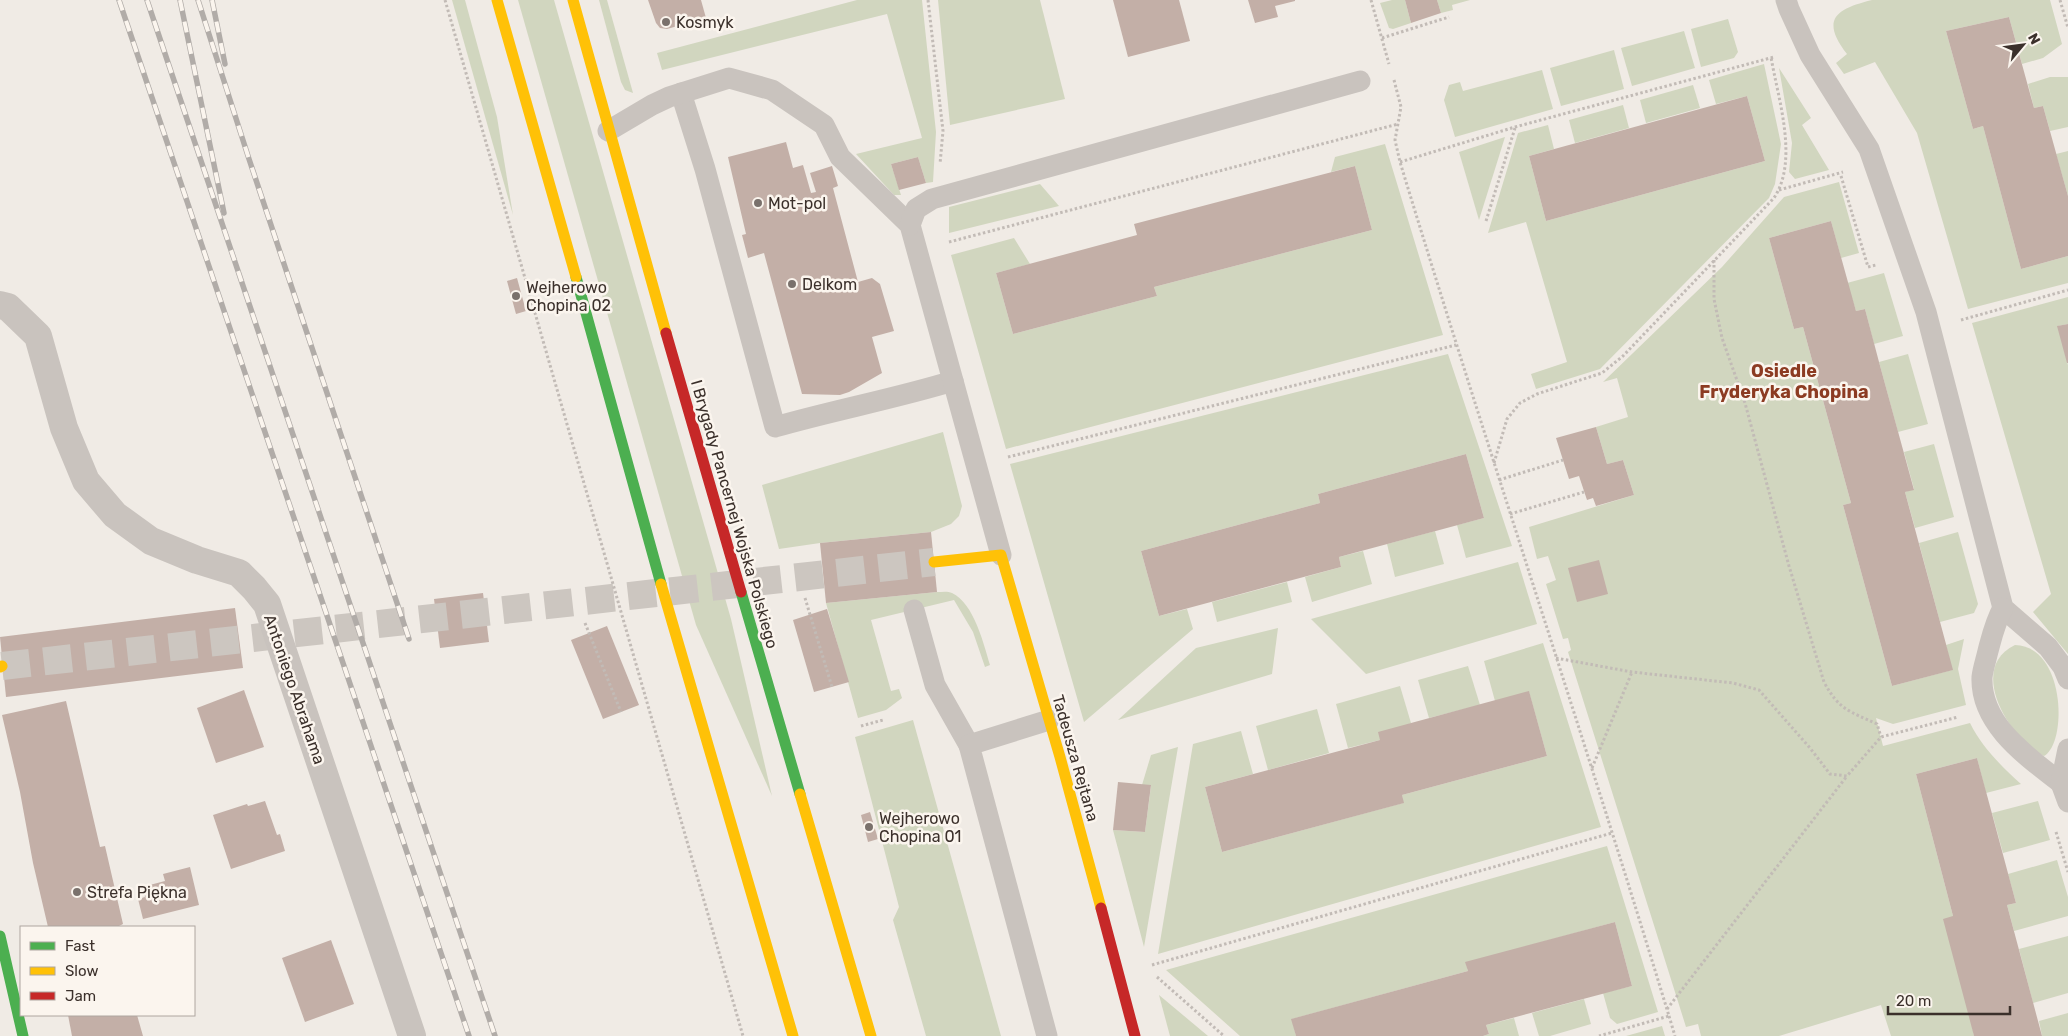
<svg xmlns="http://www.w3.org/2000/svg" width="2068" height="1036" viewBox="0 0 2068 1036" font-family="Rubik,sans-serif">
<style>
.green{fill:#d1d6bf}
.building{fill:#c3afa7}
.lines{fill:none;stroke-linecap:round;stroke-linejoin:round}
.secondary-tunnel{stroke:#ccc6c0;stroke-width:28;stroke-dasharray:28 14;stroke-linecap:butt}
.path{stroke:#c2bbb6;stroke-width:3;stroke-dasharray:2.5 2.5;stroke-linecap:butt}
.lane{stroke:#c9c3be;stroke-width:21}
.street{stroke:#c9c3be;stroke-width:28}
.fast{stroke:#4caf50;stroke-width:11}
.slow{stroke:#ffc107;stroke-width:11}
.jam{stroke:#c62828;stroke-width:11}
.rail-casing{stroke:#b1aca8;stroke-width:5.5}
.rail{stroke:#fbf5ee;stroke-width:4;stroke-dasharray:11;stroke-linecap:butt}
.poi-dot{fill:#7a716c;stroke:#fbf5ee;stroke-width:2}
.labels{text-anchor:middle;stroke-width:5;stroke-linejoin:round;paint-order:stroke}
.poi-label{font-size:16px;fill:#3b302b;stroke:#fbf5ee;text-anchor:start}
.street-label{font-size:16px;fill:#3b302b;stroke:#fbf5ee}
.neighbourhood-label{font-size:18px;font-weight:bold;fill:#8c3b22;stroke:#fbf5ee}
</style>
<rect width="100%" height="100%" fill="#f0ebe5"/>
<g class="green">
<polygon points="452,0 465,0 497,117 513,215"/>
<polygon points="518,0 554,0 731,619 772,796 696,625"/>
<polygon points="599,0 607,0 633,93 625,90 621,82"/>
<polygon points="857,0 922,0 936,132 933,182 926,183 918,157 891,164 901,195 894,195 856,154 922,138 887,14 662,70 657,53"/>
<polygon points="938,0 1040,0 1065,99 950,125"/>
<polygon points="1392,0 1405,0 1411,23 1393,29 1389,28 1380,3"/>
<polygon points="1437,0 1470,0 1452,5 1453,10 1441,13"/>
<path d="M1872 0H2050L2062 44 2043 58 2022 64 2009 17 1946 31 1973 129 1983 126 2021 269 2068 256V283L1968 309 1917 133 1875 62 1844 74 1836 63 1847 54C1820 19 1836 9 1872 0Z"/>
<polygon points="1728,19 1738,52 1734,58 1701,67 1691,29"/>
<polygon points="1684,31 1695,68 1632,86 1621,48"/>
<polygon points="1614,50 1624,89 1561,106 1550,68"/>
<polygon points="1764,64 1781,144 1775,184 1769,198 1600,369 1536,389 1531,374 1567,362 1526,222 1488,233 1518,133 1548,125 1554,149 1529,156 1546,221 1765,161 1747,96 1716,104 1709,80"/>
<polygon points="1779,68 1811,118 1802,125 1829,170 1795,179 1789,172 1792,143"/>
<polygon points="1542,70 1553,109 1455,137 1444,100 1449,85 1460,82 1463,91"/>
<polygon points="2050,77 2068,77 2068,127 2050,131 2043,106 2034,108 2028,84"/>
<polygon points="1693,85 1700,108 1646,123 1640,100"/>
<polygon points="1623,105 1629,128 1575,143 1569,120"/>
<polygon points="1505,137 1479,220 1459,152"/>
<polygon points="1385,144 1443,335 1006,449 951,255 1014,238 1030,264 996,273 1013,334 1157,296 1154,287 1372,230 1355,166 1331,172 1335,157"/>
<polygon points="2068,151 2068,196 2056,154"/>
<path d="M1839 182 1859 253 1841 258 1831 221 1769 238 1794 329 1803 327 1851 503 1843 505 1892 686 1952 670 1946 645 1964 639 1958 669 1966 705 1893 724 1876 718 1883 746 1970 723C1982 747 2001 766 2021 784L1986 793 1977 758 1916 774 1953 916 1974 1036H1891L1881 1005 1779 1036H1701L1698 1024 1686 1027 1568 652 1571 650 1568 638 1563 639 1546 584 1556 580 1548 556 1537 559 1529 527 1634 495 1623 460 1607 464 1596 427 1628 417 1617 378 1603 382 1722 267 1784 197Z"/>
<polygon points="1040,184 1059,206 949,233 949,207"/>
<polygon points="1884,273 1903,336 1874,344 1865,309 1856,311 1847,283"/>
<polygon points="2068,297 2068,324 2058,326 2068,365 2068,654 2033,612 2051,594 1972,323"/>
<polygon points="1448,354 1512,546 1466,558 1457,525 1484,518 1466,454 1318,494 1320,503 1141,551 1159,616 1187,609 1193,629 1084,722 1010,464"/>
<polygon points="1908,354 1928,424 1898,432 1879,362"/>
<polygon points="943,432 962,506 959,516 951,524 931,532 820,543 779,549 762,485"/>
<polygon points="1934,444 1954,517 1915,528 1905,492 1914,489 1904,452"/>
<polygon points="1435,531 1444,564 1395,577 1387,544"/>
<polygon points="1958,532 1978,604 1974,613 1940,622 1919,543"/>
<polygon points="1363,551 1372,584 1312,602 1305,577 1341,567 1339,557"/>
<polygon points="1518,562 1537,624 1366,674 1311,619"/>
<polygon points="1287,582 1292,602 1217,622 1212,602"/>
<path d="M937 592C942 592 948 591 952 593 974 603 984 645 990 665L985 667 973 632 954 600 871 620 891 691 899 689 902 698 886 710 858 718 826 603Z"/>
<polygon points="1278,628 1272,674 1118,720 1196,648"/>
<polygon points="1543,643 1601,827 1158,954 1193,744 1241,731 1253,774 1205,787 1222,852 1403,803 1402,795 1547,756 1529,692 1495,701 1484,661"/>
<path d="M2015 645C2065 646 2068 742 2044 756 2010 740 1966 668 2015 645Z"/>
<polygon points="1468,666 1480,705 1429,718 1418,680"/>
<polygon points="1400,686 1411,723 1380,740 1348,748 1336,704"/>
<polygon points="1317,709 1329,753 1268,770 1256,726"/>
<polygon points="913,720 1001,1036 926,1036 893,920 899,907 855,737"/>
<polygon points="1178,747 1144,947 1113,830 1145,832 1151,786 1142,785 1151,755"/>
<polygon points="2038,801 2050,840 2003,853 1992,813"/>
<polygon points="1607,846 1658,1012 1617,1024 1610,1018 1603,993 1632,986 1615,922 1466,963 1468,971 1292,1019 1296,1036 1240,1036 1166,970"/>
<polygon points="2057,860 2068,897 2068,916 2014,931 2007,905 2016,903 2008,874"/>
<polygon points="2068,936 2068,993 2033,1003 2019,949"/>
<polygon points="1159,995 1208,1036 1170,1036"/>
<polygon points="1584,999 1591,1024 1550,1036 1539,1036 1532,1013"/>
<polygon points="2068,1013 2068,1036 2042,1036 2039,1021"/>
<polygon points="1514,1018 1519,1036 1483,1036 1489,1034 1486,1025"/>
<polygon points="1662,1026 1665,1036 1626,1036"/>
</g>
<g class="building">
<polygon points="648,0 701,0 706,18 667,29 660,28 656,23"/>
<polygon points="1113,0 1179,0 1190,41 1128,57"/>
<polygon points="1248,0 1295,0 1295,1 1275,6 1278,17 1255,23"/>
<polygon points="1405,0 1437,0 1441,13 1411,23"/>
<polygon points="2009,17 2034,108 2043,106 2068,196 2068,256 2021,269 1983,126 1973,129 1946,31"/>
<polygon points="1747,96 1765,161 1546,221 1529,156"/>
<polygon points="786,142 793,168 803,165 811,193 816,192 810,173 832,166 838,186 833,188 858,282 872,278 880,284 894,331 872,337 882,373 849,392 840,395 802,394 764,253 748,258 742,235 746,234 728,157"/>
<polygon points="918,157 926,183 899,190 891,164"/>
<polygon points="1355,166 1372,230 1154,287 1157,296 1013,334 996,273 1137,235 1134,224"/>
<polygon points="1831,221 1856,311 1865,309 1879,362 1914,490 1905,492 1953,670 1892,686 1843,505 1851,503 1803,327 1794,329 1769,238"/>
<polygon points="517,278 526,311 516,314 507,281"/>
<polygon points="2068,324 2068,363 2067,363 2057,326"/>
<polygon points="1596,427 1607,464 1623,460 1634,495 1596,506 1593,498 1587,500 1579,476 1569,479 1556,438"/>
<polygon points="1466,454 1484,518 1339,557 1341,567 1159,616 1141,551 1320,503 1318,494"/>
<polygon points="931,532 937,592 826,603 820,543"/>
<polygon points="1599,560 1608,594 1577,602 1568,568"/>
<polygon points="483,593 489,642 440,648 434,599"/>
<polygon points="235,608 243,668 6,697 0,637"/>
<polygon points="827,609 849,682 814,692 793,620"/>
<polygon points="607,626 639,705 603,719 571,640"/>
<polygon points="244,690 264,747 216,763 197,708"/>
<polygon points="1529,691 1547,756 1402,795 1404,803 1222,852 1205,787 1380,740 1378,732"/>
<polygon points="66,701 100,847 105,846 123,924 117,927 48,927 33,863 20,792 2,715"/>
<polygon points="1977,758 2016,903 2007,905 2042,1036 1974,1036 1943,919 1953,916 1916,774"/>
<polygon points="1118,782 1151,785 1145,832 1113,830"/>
<polygon points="265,801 277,835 280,834 285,851 231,869 213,815 247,804 248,806"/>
<polygon points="870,812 878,839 868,842 861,815"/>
<polygon points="190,867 199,905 143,919 138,899 145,897 142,887 165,881 163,874"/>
<polygon points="1615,922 1632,986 1486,1025 1489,1034 1483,1036 1296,1036 1291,1019 1468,971 1465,962"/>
<polygon points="331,940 354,1004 305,1022 282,958"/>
<polygon points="68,1015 137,1015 143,1036 72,1036"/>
</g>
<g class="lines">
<polyline class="secondary-tunnel" points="2,666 934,562"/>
<g class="path">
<polyline points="445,0 743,1036"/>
<polyline points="928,0 943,131 940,164"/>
<polyline points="1371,0 1389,64"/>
<polyline points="2060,0 2068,28"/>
<polyline points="1382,38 1449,17"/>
<path d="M1394 80 1401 107 1395 140 1400 162C1487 448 1582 730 1669 1016L1599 1036"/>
<polyline points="1400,162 1515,127 1774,57"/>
<polyline points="1841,176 1868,267 1876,265"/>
<polyline points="1779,190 1843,172"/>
<polyline points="1486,221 1515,128"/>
<polyline points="949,242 1398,124"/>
<path d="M1714 260V299L1722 338 1745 403 1789 566 1824 682C1839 710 1849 711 1877 724L1881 737"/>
<polyline points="1961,320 2068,290"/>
<polyline points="1008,457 1456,345"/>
<path d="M1494 463 1507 419 1520 403 1537 394 1602 373 1623 356 1774 198C1799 160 1778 99 1771 57"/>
<polyline points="1499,480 1563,460"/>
<polyline points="1510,514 1584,492"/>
<polyline points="805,598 832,687"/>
<polyline points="585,623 621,712"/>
<polyline points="1556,658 1632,672 1733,683 1759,690 1810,748 1830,774 1847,776 1881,737 1958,717"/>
<polyline points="861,726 883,720"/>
<polyline points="1592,768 1632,672"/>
<polyline points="2056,832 2068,872"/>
<polyline points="1152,965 1612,833"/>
<polyline points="1157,977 1224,1036"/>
<polyline points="1667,1009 1847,776"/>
<polyline points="1669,1016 1675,1036"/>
</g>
<g class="lane">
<polyline points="1786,0 1789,9 1810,55 1869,149 1926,312 2003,608 2048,647 2063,667 2068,679"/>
<path d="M681 93 705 169 775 427C834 410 894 399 953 381"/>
<polyline points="608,131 652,105 669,97 729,78 772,90 824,125 840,157 910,225 1001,555"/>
<polyline points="910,225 916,209 932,199 1360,81"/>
<path d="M2003 608C1995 622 1992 636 1988 651 1986 660 1983 668 1982 677 1980 725 2028 757 2061 783"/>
<polyline points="914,610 935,685 969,745"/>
<polyline points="2068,749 2061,783 2068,802"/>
<polyline points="1047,1036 969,745 1049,720"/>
</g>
<polyline class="street" points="0,305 8,307 38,336 64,428 86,481 115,515 151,541 197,560 239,573 254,588 267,604 412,1036"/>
<g class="fast">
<polyline points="576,277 661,584"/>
<polyline points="741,592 800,794"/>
<polyline points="0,936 23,1036"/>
</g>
<g class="slow">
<polyline points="497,0 576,277"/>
<polyline points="573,0 666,333"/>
<polyline points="934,562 1001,555 1060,757 1101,908"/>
<polyline points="661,584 793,1036"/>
<polyline points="0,667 2,666"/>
<polyline points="800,794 871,1036"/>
</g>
<g class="jam">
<polyline points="666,333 741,592"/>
<polyline points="1101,908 1135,1036"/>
</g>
<g class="rail-casing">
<g id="rail">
<polyline points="119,0 469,1036"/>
<polyline points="147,0 495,1036"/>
<polyline points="180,0 224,213"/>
<polyline points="198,0 249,159 409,639"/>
<polyline points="212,0 225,64"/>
</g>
</g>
<use href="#rail" class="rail"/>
</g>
<g class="poi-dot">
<circle cx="666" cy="22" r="5"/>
<circle cx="758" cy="203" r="5"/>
<circle cx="792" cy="284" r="5"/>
<circle cx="516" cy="296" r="5"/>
<circle cx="869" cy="827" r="5"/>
<circle cx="77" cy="892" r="5"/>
</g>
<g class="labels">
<g class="poi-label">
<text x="676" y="28">Kosmyk</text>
<text x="768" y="209">Mot-pol</text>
<text x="802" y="290">Delkom</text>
<text x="526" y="293">Wejherowo<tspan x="526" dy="18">Chopina 02</tspan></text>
<text x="879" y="824">Wejherowo<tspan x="879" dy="18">Chopina 01</tspan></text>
<text x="87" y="898">Strefa Piękna</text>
</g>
<g class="street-label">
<text transform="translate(735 514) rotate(74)" y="6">I Brygady Pancernej Wojska Polskiego</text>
<text transform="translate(295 689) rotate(71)" y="6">Antoniego Abrahama</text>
<text transform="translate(1076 758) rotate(74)" y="6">Tadeusza Rejtana</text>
</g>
<g class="neighbourhood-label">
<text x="1784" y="377">Osiedle<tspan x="1784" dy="21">Fryderyka Chopina</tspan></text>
</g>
</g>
<rect x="20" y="926" width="175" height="90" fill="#fbf5ee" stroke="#aea6a0"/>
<rect x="30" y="942" width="25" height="8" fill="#4caf50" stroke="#aea6a0"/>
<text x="65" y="951" font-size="15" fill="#3b302b">Fast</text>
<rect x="30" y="967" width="25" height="8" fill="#ffc107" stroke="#aea6a0"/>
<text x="65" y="976" font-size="15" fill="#3b302b">Slow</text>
<rect x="30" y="992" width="25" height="8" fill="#c62828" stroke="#aea6a0"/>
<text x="65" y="1001" font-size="15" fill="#3b302b">Jam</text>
<g transform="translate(2023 45) rotate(61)" stroke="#fbf5ee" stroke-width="4" paint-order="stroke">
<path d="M0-4L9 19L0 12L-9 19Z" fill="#3b302b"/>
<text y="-8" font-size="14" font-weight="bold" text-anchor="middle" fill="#3b302b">N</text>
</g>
<path d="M1888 1006v8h122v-8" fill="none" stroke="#3b302b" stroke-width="2.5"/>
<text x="1896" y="1006" font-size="15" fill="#3b302b" stroke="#fbf5ee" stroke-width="4" paint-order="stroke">20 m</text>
</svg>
